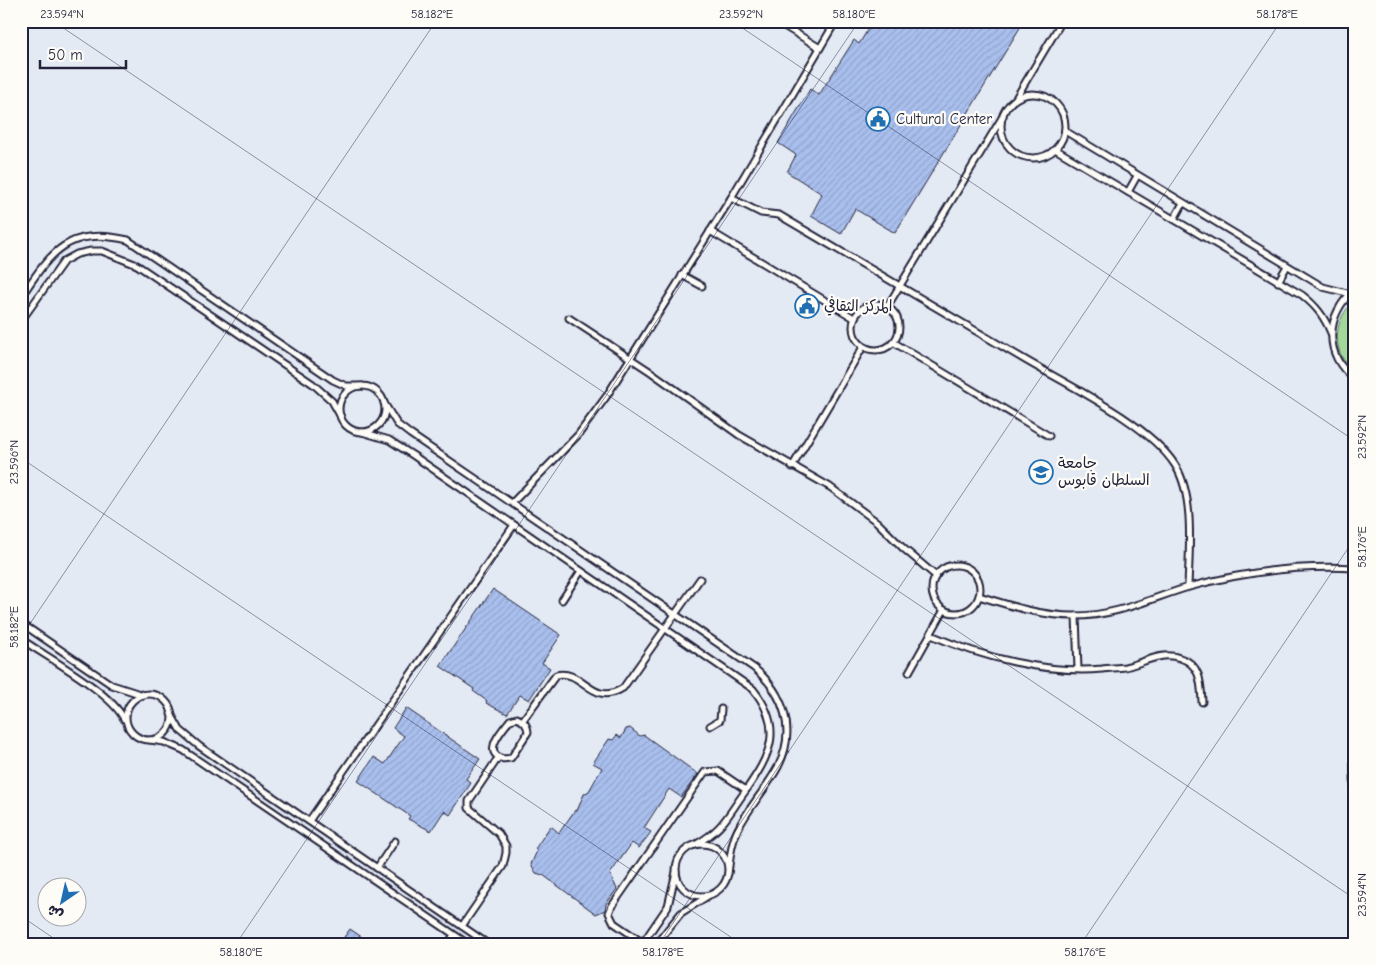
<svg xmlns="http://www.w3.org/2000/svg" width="1376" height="965" viewBox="0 0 1376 965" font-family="'Comic Neue','Playpen Sans Arabic',sans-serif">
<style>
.built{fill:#e4eaf4;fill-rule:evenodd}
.green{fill:#a4d89b;stroke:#637d6b}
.building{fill:url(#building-hatch);stroke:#22223b}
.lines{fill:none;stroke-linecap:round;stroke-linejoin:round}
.service-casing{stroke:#22223b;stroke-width:9}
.service{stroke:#fdfcf7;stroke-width:5}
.ticks{fill:none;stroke:#22223b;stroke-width:1;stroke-opacity:0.45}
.labels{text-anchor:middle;stroke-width:4.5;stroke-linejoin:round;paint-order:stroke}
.poi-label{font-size:15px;fill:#22223b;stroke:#fdfcf7;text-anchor:start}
.neatline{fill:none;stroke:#22223b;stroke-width:2}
.ticks-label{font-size:12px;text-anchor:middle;fill:#22223b}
</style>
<defs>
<pattern id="building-hatch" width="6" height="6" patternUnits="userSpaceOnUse" patternTransform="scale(1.25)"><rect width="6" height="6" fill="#a9bfed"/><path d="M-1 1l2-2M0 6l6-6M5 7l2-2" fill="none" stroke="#91a4cc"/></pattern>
</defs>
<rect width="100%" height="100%" fill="#fdfcf7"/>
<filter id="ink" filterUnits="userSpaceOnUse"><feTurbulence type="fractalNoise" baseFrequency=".02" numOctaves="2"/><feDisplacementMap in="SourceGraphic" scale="10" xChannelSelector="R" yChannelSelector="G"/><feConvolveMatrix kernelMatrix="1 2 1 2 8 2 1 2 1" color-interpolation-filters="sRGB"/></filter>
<g filter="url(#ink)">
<path class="built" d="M21 21H1355V944H21ZM48 888H78V918H48Z"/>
<path class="green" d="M1355 301V372C1331 356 1332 318 1355 301Z"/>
<g class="building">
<polygon points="873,21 1024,21 895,233 855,209 841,234 811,216 822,194 787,172 796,155 778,143 810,89 819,95 854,40 859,44"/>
<polygon points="493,589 561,635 542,663 550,668 529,700 520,695 507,714 486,703 487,701 473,691 474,689 440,666"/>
<polygon points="406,708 480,759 466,779 471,783 450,815 444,811 431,831 408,819 410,816 358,781 374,757 385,764 404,736 393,728"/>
<polygon points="630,728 640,736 644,735 698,774 681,797 669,789 644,828 651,832 639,848 632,843 610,874 617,889 606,904 605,910 596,914 543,875 536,873 531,864 537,851 535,849 547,831 551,826 559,833 575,810 577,811 584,794 589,791 602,768 593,763 609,739 613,740 617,735 621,738 626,729"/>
<polygon points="350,929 372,944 339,944"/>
</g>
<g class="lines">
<g class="service-casing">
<g id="service">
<polyline points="776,21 820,48"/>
<circle cx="1033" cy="126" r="32"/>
<polyline points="1016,98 1062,21"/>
<polyline points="1065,131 1323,287 1351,294"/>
<path d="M1055 149 1302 295C1316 306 1324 316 1331 333"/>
<polyline points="1128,192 1137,176"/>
<path d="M731 198 761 213 779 215C862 264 945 312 1027 361 1070 386 1149 424 1175 465 1195 496 1189 551 1188 587"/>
<polyline points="1174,219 1183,203"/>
<polyline points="710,231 854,318"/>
<polyline points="682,275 702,286"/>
<polyline points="1278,282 1287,266"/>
<path d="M1355 290C1325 313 1323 357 1355 379"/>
<path d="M21 297C51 252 68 226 128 240L333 380 346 386H362"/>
<circle cx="876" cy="327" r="23"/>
<polyline points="887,307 1003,116"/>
<polyline points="569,318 651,372 739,435 830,487 877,522 903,548 936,576"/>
<polyline points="21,321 64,261 77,254 91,251 102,251 137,265 313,384 332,401 341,417"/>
<polyline points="893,342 1049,436"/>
<circle cx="362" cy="409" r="23"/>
<path d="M384 403 397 424 410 434 754 668C784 693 797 730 778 767 766 789 749 807 738 829 731 843 730 859 728 874"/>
<path d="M362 432 389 440 414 456 753 689C785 729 770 756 744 793 726 818 723 829 695 845"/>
<polyline points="792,467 863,347"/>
<polyline points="512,503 578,435 606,397 731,198 836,21"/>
<circle cx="956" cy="589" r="24"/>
<path d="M979 596C1011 606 1042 616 1075 616 1117 616 1151 598 1189 587 1243 572 1299 565 1355 568"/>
<polyline points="562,600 581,571"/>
<polyline points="1076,616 1078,669"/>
<polyline points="21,623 112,685 143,695"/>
<path d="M931 635C981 657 1047 674 1102 669 1109 668 1117 668 1125 667 1144 663 1160 651 1180 658 1201 664 1201 684 1202 702"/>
<path d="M21 639C48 658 111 692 124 719"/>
<polyline points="1355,644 1353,733 1355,813"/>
<polyline points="909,672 944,610"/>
<circle cx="149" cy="717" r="23"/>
<polyline points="171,714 180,730 199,746 488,944"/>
<path d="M517 718C524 721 527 724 528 732L511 758C505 759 501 760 496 755 487 746 504 728 510 720Z"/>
<path d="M523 720 556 675C583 668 591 708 623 688L700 579"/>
<polyline points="710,726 720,720 721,709"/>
<polyline points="150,740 164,742 183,750 468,944"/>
<polyline points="309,821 514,525"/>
<circle cx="702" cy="870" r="26"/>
<polyline points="377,868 395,841"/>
<polyline points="462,926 503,866 506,853 506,846 499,834 469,808 469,801 498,758"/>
<polyline points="448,944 454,935"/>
<polyline points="642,944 668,906 676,872"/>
<polyline points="645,944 614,923 609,913 612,906 705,772 718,771 746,790"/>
<polyline points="656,944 681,913 708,896"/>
</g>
</g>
<use href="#service" class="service"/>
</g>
</g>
<path class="ticks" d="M53 21 1355 899M732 21 1355 441M21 458 741 944M21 637 436 21M21 916 62 944M236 944 859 21M659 944 1281 21M1081 944 1355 538"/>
<defs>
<g id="civic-ring" transform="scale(1.25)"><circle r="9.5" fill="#fdfcf7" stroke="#1f6fb2" stroke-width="1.5"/><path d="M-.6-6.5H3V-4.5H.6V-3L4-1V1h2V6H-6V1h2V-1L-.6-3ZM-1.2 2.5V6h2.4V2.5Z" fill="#1f6fb2"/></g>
<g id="university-ring" transform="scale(1.25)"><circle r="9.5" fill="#fdfcf7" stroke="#1f6fb2" stroke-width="1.5"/><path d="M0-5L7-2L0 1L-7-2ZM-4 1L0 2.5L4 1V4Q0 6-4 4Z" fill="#1f6fb2"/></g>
</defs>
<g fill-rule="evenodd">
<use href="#civic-ring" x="878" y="119"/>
<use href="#civic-ring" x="807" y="306"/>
<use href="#university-ring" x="1041" y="472"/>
</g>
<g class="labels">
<g class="poi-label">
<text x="896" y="124">Cultural Center</text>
<text x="824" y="311">المركز الثقافي</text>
<text x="1058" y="468">جامعة<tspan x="1058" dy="17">السلطان قابوس</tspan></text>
</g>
</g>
<rect width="1376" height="965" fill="none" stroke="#fdfcf7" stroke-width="55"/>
<g transform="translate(62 902) rotate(214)"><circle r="24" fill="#fdfcf7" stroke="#a5a5ac"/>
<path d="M0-4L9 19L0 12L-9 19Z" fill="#1f6fb2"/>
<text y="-8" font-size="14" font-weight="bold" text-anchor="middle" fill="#22223b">ش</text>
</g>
<path d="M40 60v8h86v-8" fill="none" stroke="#22223b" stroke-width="2.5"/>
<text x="48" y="60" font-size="15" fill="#22223b" stroke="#fdfcf7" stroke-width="4" paint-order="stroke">50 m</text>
<rect x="28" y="28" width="1320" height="910" class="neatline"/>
<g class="ticks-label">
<text x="62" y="18">23.594°N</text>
<text x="432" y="18">58.182°E</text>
<text x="741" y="18">23.592°N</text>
<text x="854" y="18">58.180°E</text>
<text x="1277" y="18">58.178°E</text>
<text transform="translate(1362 437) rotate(-90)" y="4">23.592°N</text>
<text transform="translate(14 462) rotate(-90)" y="4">23.596°N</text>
<text transform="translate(1362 547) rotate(-90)" y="4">58.176°E</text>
<text transform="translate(14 627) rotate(-90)" y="4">58.182°E</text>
<text transform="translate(1362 895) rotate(-90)" y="4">23.594°N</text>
<text x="241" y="956">58.180°E</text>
<text x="663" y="956">58.178°E</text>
<text x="1085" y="956">58.176°E</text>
</g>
</svg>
